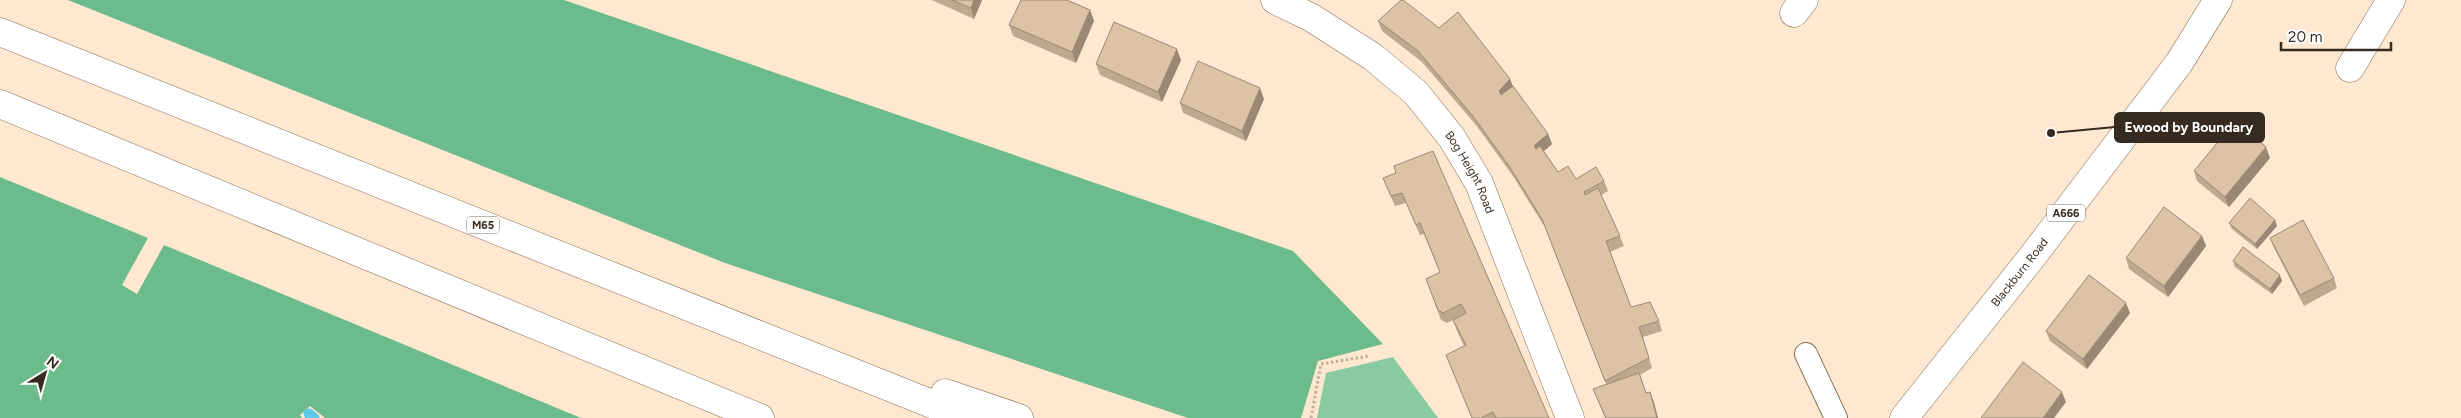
<svg xmlns="http://www.w3.org/2000/svg" width="2461" height="418" viewBox="0 0 2461 418" font-family="Figtree,sans-serif">
<style>
.green{fill:#89cba1}
.forest{fill:#6cbb8b}
.lines{fill:none;stroke-linecap:round;stroke-linejoin:round}
.stream{stroke:#5fc9e8;stroke-width:11}
.service-casing{stroke:#856d53;stroke-width:24}
.minor-casing{stroke:#856d53;stroke-width:29}
.tertiary-casing{stroke:#856d53;stroke-width:29}
.trunk-casing{stroke:#856d53;stroke-width:29}
.motorway-casing{stroke:#856d53;stroke-width:29}
.path{stroke:#c1ae9b;stroke-width:3;stroke-dasharray:2.5 2.5;stroke-linecap:butt}
.service{stroke:#fff;stroke-width:22}
.minor{stroke:#fff;stroke-width:28}
.tertiary{stroke:#fff;stroke-width:28}
.trunk{stroke:#fff;stroke-width:28}
.motorway{stroke:#fff;stroke-width:28}
.wall{fill:#bea88f}
.shaded-wall{fill:#9b8874}
.building{fill:#ddc3a6;stroke:#9b8874}
.labels{text-anchor:middle;stroke-width:4;stroke-linejoin:round;paint-order:stroke}
.shield{fill:#fff;stroke:#726b63;stroke-width:1}
.shield-label{font-size:11px;font-weight:bold;fill:#362b20}
.street-label{font-size:12px;fill:#362b20;stroke:#fff}
.leader{fill:none;stroke:#362b20;stroke-width:2}
.callout-dot{fill:#362b20;stroke:#fff;stroke-width:2}
.callout{fill:#362b20;stroke:#362b20;stroke-width:2}
.callout-label{font-size:14px;text-anchor:middle;font-weight:bold;fill:#fff}
</style>
<rect width="100%" height="100%" fill="#fee8d1"/>
<polygon class="green" points="1393,357 1438,418 1317,418 1326,373"/>
<g class="forest">
<polygon points="68,0 564,0 1293,251 1383,344 1318,361 1301,418 1188,418 725,263"/>
<polygon points="0,177 148,238 122,285 137,294 164,245 581,418 325,418 310,406 300,415 302,418 0,418"/>
</g>
<g class="lines">
<polyline class="stream" points="309,414 314,418"/>
<g class="service-casing">
<polyline id="service" points="1806,354 1836,418"/>
</g>
<g class="minor-casing">
<g id="minor">
<polyline points="1794,13 1804,0"/>
<polyline points="2350,68 2391,0"/>
</g>
</g>
<g class="tertiary-casing">
<g id="tertiary">
<path id="s1" d="M1275 0 1312 18 1373 57 1416 93 1452 138 1479 183 1570 418"/>
</g>
</g>
<g class="trunk-casing">
<g id="trunk">
<path id="s2" d="M1904 418 2032 257 2179 63 2218 0"/>
</g>
</g>
<g class="motorway-casing">
<g id="motorway">
<polyline points="0,32 967,418"/>
<polyline points="0,104 760,418"/>
<polyline points="945,393 1019,418"/>
</g>
</g>
<polyline class="path" points="1311,418 1321,364 1369,356"/>
<use href="#service" class="service"/>
<use href="#minor" class="minor"/>
<use href="#tertiary" class="tertiary"/>
<use href="#trunk" class="trunk"/>
<use href="#motorway" class="motorway"/>
</g>
<g class="wall">
<polygon points="932,0 982,0 974,19"/>
<polygon points="1090,10 1094,21 1076,63 1013,36 1009,25"/>
<polygon points="1378,21 1439,28 1510,79 1513,87 1548,134 1552,144 1544,151 1558,172 1576,179 1604,181 1608,191 1601,195 1620,236 1624,246 1610,252 1631,307 1659,321 1662,331 1643,337 1652,368 1640,375 1646,393 1650,392 1658,418 1605,418 1593,389 1606,384 1546,229 1513,176 1476,125 1422,62 1382,31"/>
<polygon points="1181,60 1162,102 1100,75 1096,64"/>
<polygon points="1264,99 1246,141 1183,113 1180,103"/>
<polygon points="2270,158 2229,207 2197,181 2194,171"/>
<polygon points="1396,173 1549,418 1472,418 1446,355 1464,346 1457,331 1453,320 1459,317 1447,323 1441,320 1426,279 1440,273 1424,234 1420,235 1406,203 1395,206 1383,178"/>
<polygon points="2275,220 2277,226 2257,249 2232,229 2229,223"/>
<polygon points="2202,236 2206,246 2168,297 2129,269 2126,258"/>
<polygon points="2270,238 2334,278 2337,288 2304,306 2274,248"/>
<polygon points="2233,261 2282,281 2272,294 2235,267"/>
<polygon points="2130,313 2087,369 2050,341 2046,331"/>
</g>
<g class="shaded-wall">
<polygon points="974,0 982,0 974,19 971,8"/>
<polygon points="1090,10 1094,21 1076,63 1072,52"/>
<polygon points="1177,49 1181,60 1162,102 1158,92"/>
<polygon points="1510,79 1514,89 1502,101 1499,91"/>
<polygon points="1260,88 1264,99 1246,141 1242,131"/>
<polygon points="1548,134 1552,144 1538,156 1534,146"/>
<polygon points="2266,147 2270,158 2229,207 2225,197"/>
<polygon points="2275,220 2277,226 2257,249 2255,244"/>
<polygon points="2202,236 2206,246 2168,297 2164,286"/>
<polygon points="2280,275 2282,281 2272,294 2270,289"/>
<polygon points="2126,303 2130,313 2087,369 2083,359"/>
<polygon points="1650,392 1654,402 1658,418 1657,418"/>
<polygon points="2062,392 2066,402 2054,418 2043,418"/>
</g>
<g class="building">
<polygon points="952,0 974,0 971,8"/>
<polygon points="1021,0 1067,0 1090,10 1072,52 1009,25"/>
<polygon points="1401,0 1403,0 1439,28 1458,12 1510,79 1499,91 1501,95 1513,86 1548,134 1534,146 1536,149 1540,146 1558,172 1568,166 1576,179 1596,167 1604,181 1584,192 1585,195 1598,188 1620,236 1606,241 1631,307 1650,302 1659,321 1639,327 1649,358 1605,381 1542,219 1509,166 1472,115 1418,51 1378,21"/>
<polygon points="1114,22 1177,49 1158,92 1096,64"/>
<polygon points="1198,61 1260,88 1242,131 1180,103"/>
<polygon points="2235,121 2266,147 2225,197 2194,171"/>
<polygon points="1433,151 1549,418 1496,418 1493,412 1481,418 1472,418 1446,355 1466,345 1453,320 1466,313 1461,304 1443,313 1438,310 1426,279 1440,272 1420,223 1416,225 1402,193 1391,196 1383,178 1396,173 1394,166"/>
<polygon points="2250,198 2275,220 2255,244 2229,223"/>
<polygon points="2164,207 2202,236 2164,286 2126,258"/>
<polygon points="2303,220 2334,278 2300,295 2270,238"/>
<polygon points="2243,247 2280,275 2270,289 2233,261"/>
<polygon points="2089,275 2126,303 2083,359 2046,331"/>
<polygon points="2023,362 2062,392 2043,418 1981,418"/>
<polygon points="1639,373 1646,393 1650,392 1657,418 1606,418 1593,389"/>
</g>
<g class="labels">
<g class="shield">
<rect x="2047" y="204.5" width="38" height="17" rx="4"/>
<rect x="467" y="216.5" width="32" height="17" rx="4"/>
</g>
<g class="shield-label">
<text x="2066" y="217">A666</text>
<text x="483" y="229">M65</text>
</g>
<g class="street-label">
<text dy="4" stroke="none"><textPath href="#s1" startOffset="266">Bog Height Road</textPath></text>
<text dy="4" stroke="none"><textPath href="#s2" startOffset="186">Blackburn Road</textPath></text>
</g>
</g>
<path class="leader" d="M2051 133L2115 127"/>
<circle class="callout-dot" cx="2051" cy="133" r="5"/>
<rect class="callout" x="2115" y="113" width="149" height="29" rx="5"/>
<g class="callout-label">
<text x="2189" y="132">Ewood by Boundary</text>
</g>
<g transform="translate(45 373) rotate(37)" stroke="#ffffff" stroke-width="4" paint-order="stroke">
<path d="M0-4L9 19L0 12L-9 19Z" fill="#362b20"/>
<text y="-8" font-size="14" font-weight="bold" text-anchor="middle" fill="#362b20">N</text>
</g>
<path d="M2281 42v8h110v-8" fill="none" stroke="#362b20" stroke-width="2.5"/>
<text x="2288" y="42" font-size="15" fill="#362b20" stroke="#ffffff" stroke-width="4" paint-order="stroke">20 m</text>
</svg>
